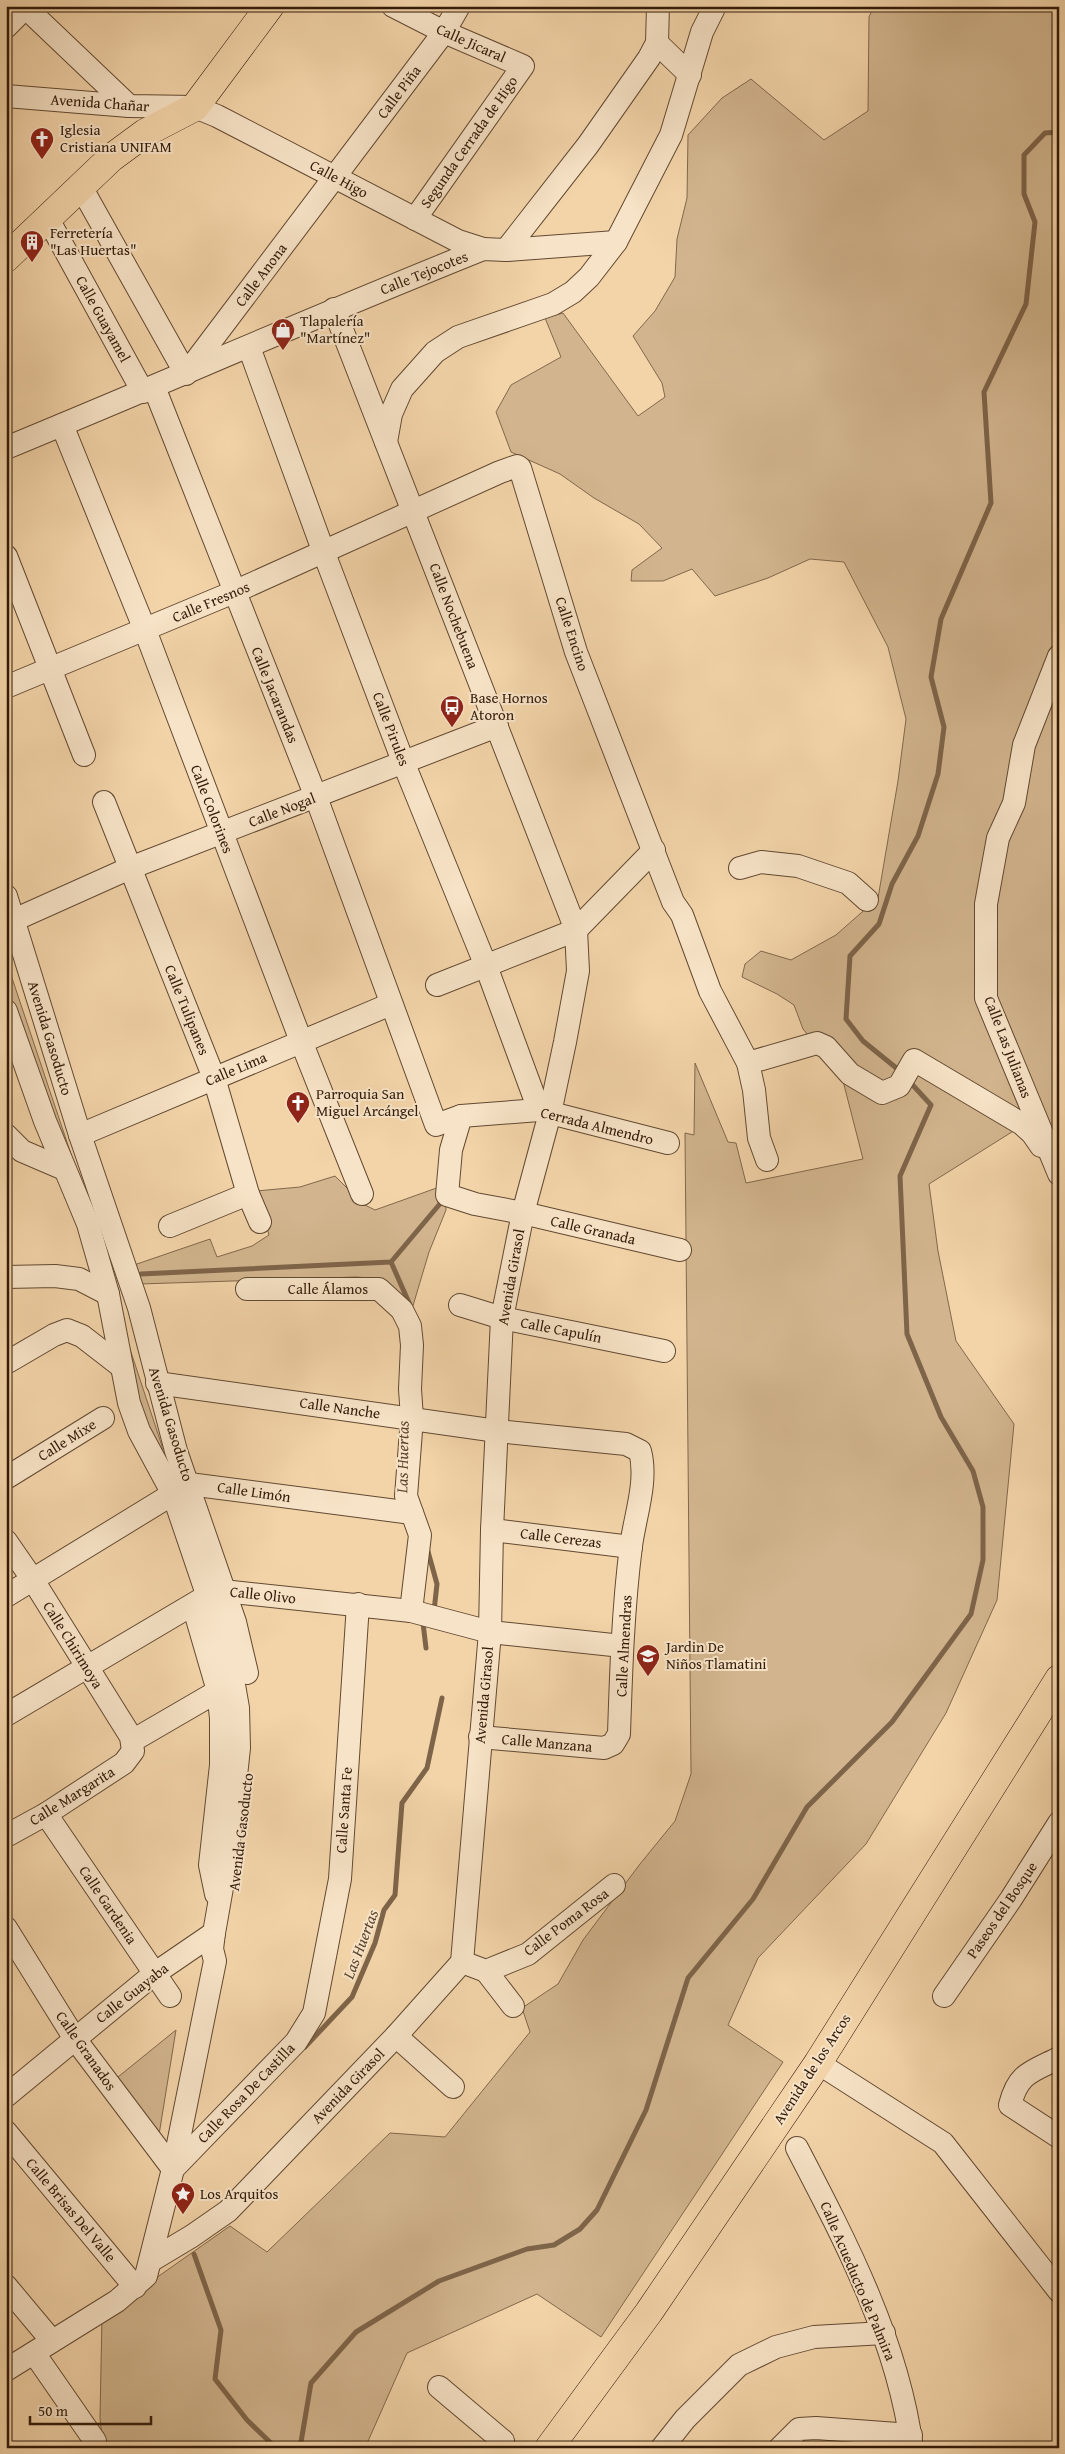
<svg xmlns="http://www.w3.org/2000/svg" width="1065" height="2454" viewBox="0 0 1065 2454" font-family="'Gentium Book Plus',serif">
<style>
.green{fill:#d2b58e;stroke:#82684c}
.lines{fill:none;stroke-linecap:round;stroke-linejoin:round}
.stream{stroke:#7e6449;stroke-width:5}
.minor-casing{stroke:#624931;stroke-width:24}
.major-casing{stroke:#321b09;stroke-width:29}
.minor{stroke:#f7e3c7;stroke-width:22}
.major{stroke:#f3d4a9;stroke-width:28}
.labels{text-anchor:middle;stroke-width:4;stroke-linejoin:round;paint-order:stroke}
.street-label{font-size:15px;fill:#321b09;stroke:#f7e3c7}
.poi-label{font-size:15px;fill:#321b09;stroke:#f7e3c7;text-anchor:start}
.water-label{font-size:16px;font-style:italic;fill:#5e462e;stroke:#f7e3c7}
</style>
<rect width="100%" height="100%" fill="#f3d4a9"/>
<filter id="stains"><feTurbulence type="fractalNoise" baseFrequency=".004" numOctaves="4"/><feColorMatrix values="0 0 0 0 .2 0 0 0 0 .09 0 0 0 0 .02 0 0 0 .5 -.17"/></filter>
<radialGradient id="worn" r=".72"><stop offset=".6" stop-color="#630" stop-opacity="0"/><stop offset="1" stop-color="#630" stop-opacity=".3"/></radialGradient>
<g class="green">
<polygon points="874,6 1059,6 1059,1148 1031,1120 929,1184 938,1251 956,1341 1014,1424 997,1600 946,1713 866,1844 758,1958 728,2025 783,2062 601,2337 537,2294 407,2353 365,2448 103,2448 100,2418 102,2316 230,2226 267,2252 390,2133 445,2137 530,2032 522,2008 558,1984 583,1940 640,1864 675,1821 691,1774 685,1133 694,1135 695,1063 728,1142 736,1143 746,1183 863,1159 842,1077 803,1029 794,1005 777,994 742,977 745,964 761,951 791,960 836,935 878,898 898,781 906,719 888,647 844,562 810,559 768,578 715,596 692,569 663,581 631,581 632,570 662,548 639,524 594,498 560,474 511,452 496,412 511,385 561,357 545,318 563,313 638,416 665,397 662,383 633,336 655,311 675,277 677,239 687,198 688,135 722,98 751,79 824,140 868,111 869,17"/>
<polygon points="6,960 79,1178 123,1328 162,1446 163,1460 131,1402 54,1138 6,994"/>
<polygon points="335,1176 363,1204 375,1210 445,1185 446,1210 429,1252 412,1309 383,1279 356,1277 140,1284 134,1265 210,1239 217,1257 252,1246 269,1235 256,1191 300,1187"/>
<polygon points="176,2030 158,2141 113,2081"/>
</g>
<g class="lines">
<g class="stream">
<polyline points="900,1071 863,1041 846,1019 850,956 879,924 892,884 918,836 938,774 944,727 931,677 941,619 991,503 984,392 1026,304 1035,222 1024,194 1024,155 1045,133 1059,132"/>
<polyline points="391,1262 410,1305"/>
<polyline points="141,1274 391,1262 444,1199"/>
<polyline points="427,1548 437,1584 434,1611"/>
<polyline points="425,1620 423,1623 426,1648"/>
<polyline points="305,2047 352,1997 375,1943 384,1910 395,1895 402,1803 427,1768 442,1698"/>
<polyline points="194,2254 221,2330 215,2379 247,2420 276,2448"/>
<polyline points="300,2448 311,2383 356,2332 439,2281 527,2249 554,2245 580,2229 597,2210 646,2110 688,1978 753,1899 807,1807 892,1722 971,1614 983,1560 983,1507 973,1471 941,1417 907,1334 900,1176 931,1105 909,1081"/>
</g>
<g class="minor-casing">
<g id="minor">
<polyline points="24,6 129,106"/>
<polyline points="393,6 444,32 523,66 415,219"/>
<polyline points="6,27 27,6"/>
<polyline points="657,43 690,75"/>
<polyline points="6,96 129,106 195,107 217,116 458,241 483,249"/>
<polyline points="81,187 186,374 444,32 459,6"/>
<polyline points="48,219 143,392"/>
<polyline points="506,250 588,145 649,58 657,43 658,6"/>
<polyline points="249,347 324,553 404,764 486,966 539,1110"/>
<polyline points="154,387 316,797 436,1125 461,1116 539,1110 668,1143"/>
<polyline points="62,425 145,630 301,1041 362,1194"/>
<polyline points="386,442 391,414 402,389 435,352 458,337 553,304 573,292 589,277 616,242 671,135 702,32 715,6"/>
<path d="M6 448C166 382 323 313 483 249L506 250 616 242"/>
<polyline points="6,556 84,755"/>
<polyline points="1059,656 1024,745 1014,803 998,838 986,904 986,998 1059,1174"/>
<polyline points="6,687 234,592 500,472 517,466 520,468 576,652 673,902 682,915 710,991 748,1063 754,1090 759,1138 767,1160"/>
<polyline points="104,802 214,1078 248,1194 260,1222"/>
<polyline points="740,868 761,862 798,866 848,883 867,900"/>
<polyline points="6,896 80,1135 139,1308 176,1451 235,1622 247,1673"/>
<polyline points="14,920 130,868 497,726"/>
<polyline points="437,985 576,930 654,850"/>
<polyline points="6,1011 45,1121 88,1224 108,1294 129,1403 139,1431 173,1494 230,1662 238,1708 239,1748 227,1859 214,1933 212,1949 215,1961 173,2169 146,2276 117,2301 6,2370"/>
<polyline points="748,1063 817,1043 826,1047 850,1074 882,1093 899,1086 914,1060 1022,1124 1032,1133 1041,1146"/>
<polyline points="461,1116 451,1150 447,1195 475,1204 523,1213 680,1250"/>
<polyline points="6,1135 22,1151 64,1169"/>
<polyline points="80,1135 391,1004"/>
<polyline points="170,1226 248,1194"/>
<polyline points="6,1277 55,1276 79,1279 108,1294"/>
<polyline points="247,1289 379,1289 402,1310 410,1326 412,1345 410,1389 412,1418 406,1496 420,1535 411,1611"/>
<polyline points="460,1305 502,1318 664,1351"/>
<polyline points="6,1363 54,1335 67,1330 82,1336 122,1367"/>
<path d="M157 1383 497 1431 626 1444 640 1451C648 1481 635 1516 631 1546 623 1609 621 1672 619 1734L613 1744 604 1748 480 1737"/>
<polyline points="6,1478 103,1418"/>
<polyline points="492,1530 631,1547"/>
<polyline points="6,1541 33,1580 131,1737 133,1751 124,1763 46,1814 6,1836"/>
<polyline points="6,1596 189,1484 412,1513"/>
<polyline points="193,1605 218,1691 221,1718 221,1765 210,1865 216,1894"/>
<polyline points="6,1715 207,1596 223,1591 411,1611 490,1632 622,1646"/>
<polyline points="132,1741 218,1691"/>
<polyline points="46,1814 170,1996"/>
<polyline points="6,1928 75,2039 173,2169 296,2042 314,2013 340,1879 358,1604"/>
<polyline points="462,1962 486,1971 528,1954 614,1885"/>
<polyline points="486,1971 513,2006"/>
<polyline points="944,1996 1011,1899 1059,1823"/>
<polyline points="396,2036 453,2087"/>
<path d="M1059 2058C1031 2072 1018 2073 1010 2105L1059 2137"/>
<polyline points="818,2063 943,2143 1059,2291"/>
<polyline points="6,2096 154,1974 214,1933"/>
<polyline points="6,2132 135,2287"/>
<path d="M797 2148C846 2242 898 2341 912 2448"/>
<polyline points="152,2260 192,2236 228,2211 396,2036 462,1962 490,1632 492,1530 502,1318 523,1213 550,1113 565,1042 578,971 576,930 334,309"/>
<polyline points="6,2286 52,2341"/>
<polyline points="34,2353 95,2441"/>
<polyline points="439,2387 503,2441 504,2448"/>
<polyline points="662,2448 685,2419 739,2365 776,2347 814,2337 884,2333"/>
<polyline points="780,2448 799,2429 816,2428 911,2435"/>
</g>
</g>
<g class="major-casing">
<g id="major">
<polyline points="6,258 111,158 145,133 195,107 270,6"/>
<polyline points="549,2448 649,2312 818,2063 1059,1679"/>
</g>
</g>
<use href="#minor" class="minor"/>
<use href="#major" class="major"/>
</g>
<defs>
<g id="church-pin" transform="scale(1.25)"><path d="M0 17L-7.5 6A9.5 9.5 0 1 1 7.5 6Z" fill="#8f2418" stroke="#f7e3c7"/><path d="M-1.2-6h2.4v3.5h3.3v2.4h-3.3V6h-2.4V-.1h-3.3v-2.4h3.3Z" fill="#fff"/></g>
<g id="building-pin" transform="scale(1.25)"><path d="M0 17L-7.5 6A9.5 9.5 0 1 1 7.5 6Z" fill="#8f2418" stroke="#f7e3c7"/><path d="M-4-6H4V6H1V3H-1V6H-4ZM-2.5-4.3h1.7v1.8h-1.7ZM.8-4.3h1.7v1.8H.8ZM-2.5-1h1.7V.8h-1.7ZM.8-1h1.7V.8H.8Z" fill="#fff"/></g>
<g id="shop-pin" transform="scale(1.25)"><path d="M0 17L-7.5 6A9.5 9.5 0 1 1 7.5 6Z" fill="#8f2418" stroke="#f7e3c7"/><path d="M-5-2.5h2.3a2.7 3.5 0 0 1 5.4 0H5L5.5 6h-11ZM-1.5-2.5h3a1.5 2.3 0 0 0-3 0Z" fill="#fff"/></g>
<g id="bus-pin" transform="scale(1.25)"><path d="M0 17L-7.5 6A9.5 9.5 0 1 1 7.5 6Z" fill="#8f2418" stroke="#f7e3c7"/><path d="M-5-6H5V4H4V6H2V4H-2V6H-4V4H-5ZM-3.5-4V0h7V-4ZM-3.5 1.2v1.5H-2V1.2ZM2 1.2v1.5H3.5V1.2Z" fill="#fff"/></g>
<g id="school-pin" transform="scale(1.25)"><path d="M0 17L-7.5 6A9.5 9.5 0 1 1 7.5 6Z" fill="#8f2418" stroke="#f7e3c7"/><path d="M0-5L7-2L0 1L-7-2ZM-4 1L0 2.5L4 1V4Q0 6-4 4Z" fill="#fff"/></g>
<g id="sight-pin" transform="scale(1.25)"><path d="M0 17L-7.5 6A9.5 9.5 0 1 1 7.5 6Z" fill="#8f2418" stroke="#f7e3c7"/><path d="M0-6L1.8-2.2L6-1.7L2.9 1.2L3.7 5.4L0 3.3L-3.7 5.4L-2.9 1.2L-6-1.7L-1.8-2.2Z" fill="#fff"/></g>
</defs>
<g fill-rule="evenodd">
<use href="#church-pin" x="42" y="139"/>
<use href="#building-pin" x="32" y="242"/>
<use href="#shop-pin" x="283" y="330"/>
<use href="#bus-pin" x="452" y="707"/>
<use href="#church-pin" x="298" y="1103"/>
<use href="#school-pin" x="648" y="1656"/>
<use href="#sight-pin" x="183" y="2194"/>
</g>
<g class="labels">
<g class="street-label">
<text transform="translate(471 43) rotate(24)" y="5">Calle Jicaral</text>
<text transform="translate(399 92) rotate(-53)" y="5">Calle Piña</text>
<text transform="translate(100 103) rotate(4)" y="5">Avenida Chañar</text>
<text transform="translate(469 142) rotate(-55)" y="5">Segunda Cerrada de Higo</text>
<text transform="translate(339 179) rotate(28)" y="5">Calle Higo</text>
<text transform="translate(424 273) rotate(-22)" y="5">Calle Tejocotes</text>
<text transform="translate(261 275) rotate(-53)" y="5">Calle Anona</text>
<text transform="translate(103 319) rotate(61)" y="5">Calle Guayamel</text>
<text transform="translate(211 602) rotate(-23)" y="5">Calle Fresnos</text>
<text transform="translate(454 616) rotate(69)" y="5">Calle Nochebuena</text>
<text transform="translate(572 634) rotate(72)" y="5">Calle Encino</text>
<text transform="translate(275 695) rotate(68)" y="5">Calle Jacarandas</text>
<text transform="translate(391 729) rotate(69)" y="5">Calle Pirules</text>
<text transform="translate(212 809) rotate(69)" y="5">Calle Colorines</text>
<text transform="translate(282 810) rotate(-21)" y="5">Calle Nogal</text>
<text transform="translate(187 1010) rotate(68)" y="5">Calle Tulipanes</text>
<text transform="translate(50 1038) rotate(73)" y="5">Avenida Gasoducto</text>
<text transform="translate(1008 1047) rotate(69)" y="5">Calle Las Julianas</text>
<text transform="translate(236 1069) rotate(-23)" y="5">Calle Lima</text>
<text transform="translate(597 1126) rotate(14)" y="5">Cerrada Almendro</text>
<text transform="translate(593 1230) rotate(13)" y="5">Calle Granada</text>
<text transform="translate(511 1277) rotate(-80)" y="5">Avenida Girasol</text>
<text x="328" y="1294">Calle Álamos</text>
<text transform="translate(561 1330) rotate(11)" y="5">Calle Capulín</text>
<text transform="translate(340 1408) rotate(8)" y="5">Calle Nanche</text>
<text transform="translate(171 1424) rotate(73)" y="5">Avenida Gasoducto</text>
<text transform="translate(67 1440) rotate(-32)" y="5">Calle Mixe</text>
<text transform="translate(254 1492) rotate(8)" y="5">Calle Limón</text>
<text transform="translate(561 1538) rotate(7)" y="5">Calle Cerezas</text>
<text transform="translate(263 1595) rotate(6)" y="5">Calle Olivo</text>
<text transform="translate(73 1645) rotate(58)" y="5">Calle Chirimoya</text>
<text transform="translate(624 1646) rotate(-87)" y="5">Calle Almendras</text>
<text transform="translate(484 1695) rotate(-85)" y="5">Avenida Girasol</text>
<text transform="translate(547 1743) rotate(5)" y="5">Calle Manzana</text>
<text transform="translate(72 1796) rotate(-32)" y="5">Calle Margarita</text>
<text transform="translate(344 1810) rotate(-86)" y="5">Calle Santa Fe</text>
<text transform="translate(241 1832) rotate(-83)" y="5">Avenida Gasoducto</text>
<text transform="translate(108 1905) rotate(56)" y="5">Calle Gardenia</text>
<text transform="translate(1002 1910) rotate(-56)" y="5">Paseos del Bosque</text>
<text transform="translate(566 1922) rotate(-37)" y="5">Calle Poma Rosa</text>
<text transform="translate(132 1993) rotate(-38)" y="5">Calle Guayaba</text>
<text transform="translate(86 2051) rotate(55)" y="5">Calle Granados</text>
<text transform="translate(812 2069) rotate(-57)" y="5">Avenida de los Arcos</text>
<text transform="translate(348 2086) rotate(-46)" y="5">Avenida Girasol</text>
<text transform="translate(246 2093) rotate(-46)" y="5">Calle Rosa De Castilla</text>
<text transform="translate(71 2210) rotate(50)" y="5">Calle Brisas Del Valle</text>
<text transform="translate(858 2281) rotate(67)" y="5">Calle Acueducto de Palmira</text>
</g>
<g class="poi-label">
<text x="60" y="135">Iglesia<tspan x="60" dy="17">Cristiana UNIFAM</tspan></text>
<text x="50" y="238">Ferretería<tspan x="50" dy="17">"Las Huertas"</tspan></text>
<text x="300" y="326">Tlapalería<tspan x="300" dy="17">"Martínez"</tspan></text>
<text x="470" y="703">Base Hornos<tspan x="470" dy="17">Atoron</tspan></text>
<text x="316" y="1099">Parroquia San<tspan x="316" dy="17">Miguel Arcángel</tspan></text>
<text x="666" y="1652">Jardin De<tspan x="666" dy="17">Niños Tlamatini</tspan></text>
<text x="200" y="2199">Los Arquitos</text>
</g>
<g class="water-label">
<text transform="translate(402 1457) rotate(-89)" y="6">Las Huertas</text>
<text transform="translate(360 1944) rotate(-69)" y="6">Las Huertas</text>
</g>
</g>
<rect width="1065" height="2454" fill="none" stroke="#f3d4a9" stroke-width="25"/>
<rect x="8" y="8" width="1050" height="2439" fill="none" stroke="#321b09" stroke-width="2.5"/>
<rect x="12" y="12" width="1040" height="2429" fill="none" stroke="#321b09"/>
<path d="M30 2416v8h121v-8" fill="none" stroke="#321b09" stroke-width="2.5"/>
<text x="38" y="2416" font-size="15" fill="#321b09" stroke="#f7e3c7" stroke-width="4" paint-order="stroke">50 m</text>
<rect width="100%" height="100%" filter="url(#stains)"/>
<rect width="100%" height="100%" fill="url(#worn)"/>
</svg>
